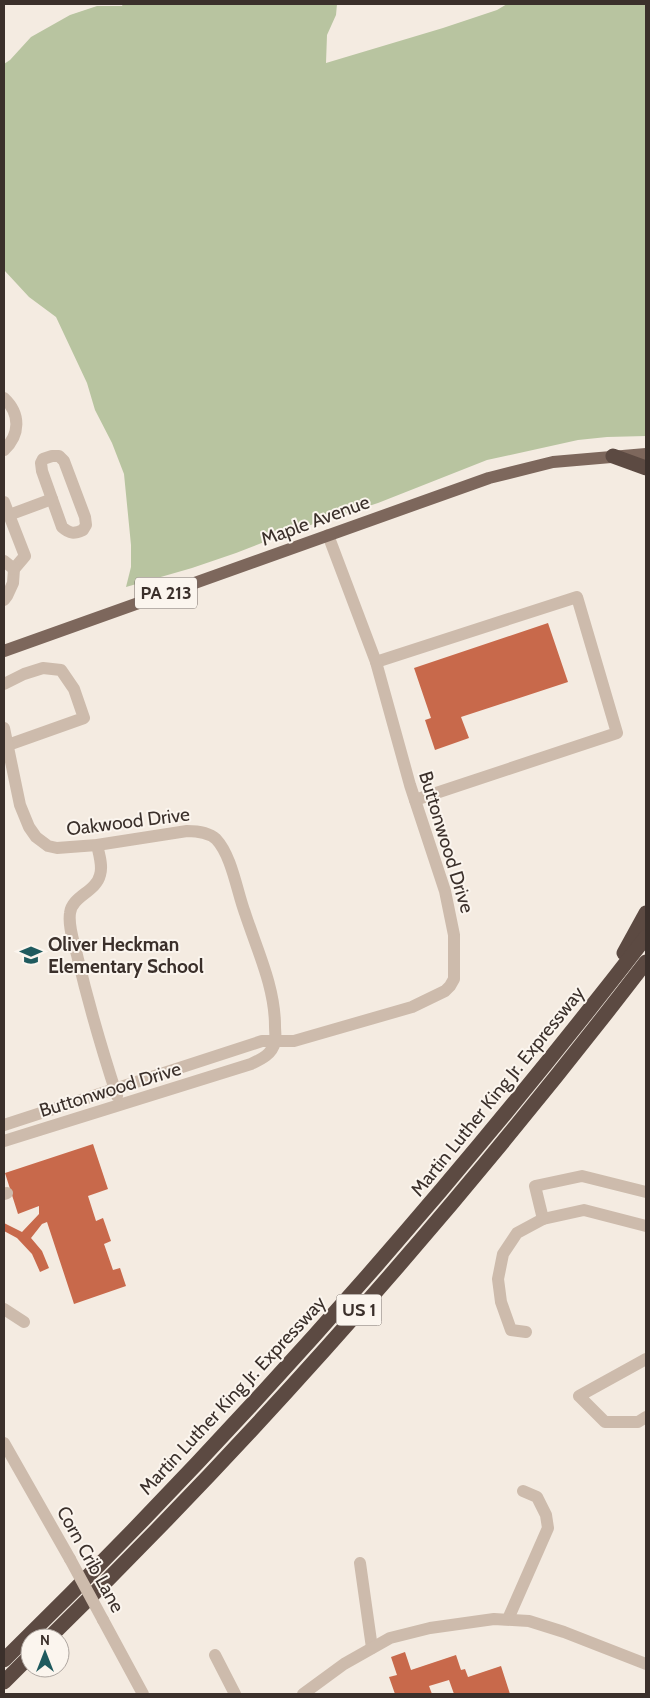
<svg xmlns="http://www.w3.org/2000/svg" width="650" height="1698" viewBox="0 0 650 1698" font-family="Cabin,sans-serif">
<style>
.green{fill:#b8c4a0}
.building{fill:#c8694b}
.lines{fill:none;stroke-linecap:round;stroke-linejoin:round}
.minor{stroke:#cdbbac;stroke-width:12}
.major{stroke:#7d675c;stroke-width:12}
.highway{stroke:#5c4a42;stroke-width:15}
.minor-bridge{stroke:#cdbbac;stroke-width:12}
.labels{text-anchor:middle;stroke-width:4;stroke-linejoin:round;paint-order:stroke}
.shield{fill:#fbf5ee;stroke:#756b66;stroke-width:1}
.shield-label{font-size:18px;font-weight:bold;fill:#3b302b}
.street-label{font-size:19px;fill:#3b302b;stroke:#fbf5ee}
.poi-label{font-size:19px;font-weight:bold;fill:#3b302b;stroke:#fbf5ee;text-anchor:start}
</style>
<rect width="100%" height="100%" fill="#f4ebe1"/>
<polygon class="green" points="123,4 337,4 336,15 327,35 326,63 443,28 497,10 507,4 646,4 646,436 607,437 578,440 487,460 378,503 292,531 236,553 192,568 126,587 131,567 131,545 124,474 112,443 95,410 87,383 56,317 29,297 4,270 4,64 10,60 31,37 70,15 97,6 122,6"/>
<g class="building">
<polygon points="548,623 568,682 461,717 469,738 435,750 425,720 431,718 414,668"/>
<polygon points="93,1144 108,1189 88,1196 96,1221 103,1218 111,1241 104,1244 113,1270 120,1268 126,1286 74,1304 47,1222 42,1224 31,1238 42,1251 49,1268 40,1272 32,1254 17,1238 4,1231 4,1223 22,1232 39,1214 39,1206 18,1214 5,1173"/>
<polygon points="405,1652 411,1670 456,1655 461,1670 465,1669 468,1677 501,1666 510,1694 454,1694 449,1680 429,1686 432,1694 395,1694 389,1677 397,1675 391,1657"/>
</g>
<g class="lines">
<g class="minor">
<path d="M4 398C21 414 20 435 4 450"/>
<path d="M52 456H59L64 461 85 517 86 525 83 530C74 534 70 534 62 527L42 471 41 463 43 459Z"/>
<polyline points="4,502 25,556 14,569 13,583 7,596 4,600"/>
<polyline points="9,515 52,499"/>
<polyline points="4,561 14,569"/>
<polyline points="376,662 577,597 617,733 415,800"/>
<polyline points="4,684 24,674 43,668 61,670 74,689 84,718 8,745"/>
<path d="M4 728 20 805 29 827 36 837 48 846 57 848 97 845 187 831C197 831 208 832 216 839 232 856 237 892 245 913 257 950 275 987 275 1026 275 1031 276 1037 275 1042 272 1054 262 1059 251 1064L4 1141"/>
<path d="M97 845C99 854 103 866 100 875 96 892 72 896 70 913 68 927 74 942 77 955 88 1002 102 1050 117 1096"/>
<polyline points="4,1125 262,1041 294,1041 412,1007 445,991 450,986 454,979 454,935 445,891 410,785 376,662 328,535"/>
<polyline points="646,1192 582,1176 535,1186 543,1219 584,1210 646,1226"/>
<polyline points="4,1194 7,1193"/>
<polyline points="4,1309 24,1322"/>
<polyline points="526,1332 511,1330 501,1302 498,1279 503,1254 517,1233 543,1219"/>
<polyline points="646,1359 579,1396 605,1422 638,1422 646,1417"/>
<polyline points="4,1443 70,1559"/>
<polyline points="360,1563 372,1648"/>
<polyline points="508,1619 548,1528 546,1515 537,1497 523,1491"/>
<polyline points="103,1620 143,1694"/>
<polyline points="215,1655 235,1694"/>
<polyline points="303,1694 344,1664 390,1638 430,1628 494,1619 529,1621 564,1632 646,1664"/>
</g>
<polyline class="major" points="4,651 489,478 553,462 646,454"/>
<g class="highway">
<polyline points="613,456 646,468"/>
<polyline points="624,953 646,913"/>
<path d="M49 1638C264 1428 463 1200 646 962"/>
<path d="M4 1660C235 1434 449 1192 646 937"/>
<polyline points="4,1682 30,1656"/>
</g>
<polyline class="minor-bridge" points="70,1559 103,1620"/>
</g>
<defs>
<g id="school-bare" transform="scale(1.725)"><path d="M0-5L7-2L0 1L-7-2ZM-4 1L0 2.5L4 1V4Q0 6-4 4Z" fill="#1f5a5e" stroke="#fbf5ee" stroke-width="2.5" paint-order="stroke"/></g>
</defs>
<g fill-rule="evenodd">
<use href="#school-bare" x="31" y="955"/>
</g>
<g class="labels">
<g class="shield">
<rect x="135" y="577.5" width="62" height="31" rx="4"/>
<rect x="336.5" y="1294.5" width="45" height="31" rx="4"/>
</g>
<g class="shield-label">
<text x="166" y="599">PA 213</text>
<text x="359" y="1316">US 1</text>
</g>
<g class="street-label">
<text transform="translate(315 520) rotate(-20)" y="7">Maple Avenue</text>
<text transform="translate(128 821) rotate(-7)" y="7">Oakwood Drive</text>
<text transform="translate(447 842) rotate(73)" y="7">Buttonwood Drive</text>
<text transform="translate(110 1089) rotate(-17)" y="7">Buttonwood Drive</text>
<text transform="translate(497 1091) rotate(-51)" y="7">Martin Luther King Jr. Expressway</text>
<text transform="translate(232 1395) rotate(-47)" y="7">Martin Luther King Jr. Expressway</text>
<text transform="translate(91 1559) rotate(61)" y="7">Corn Crib Lane</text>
</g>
<g class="poi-label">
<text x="48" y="951">Oliver Heckman<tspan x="48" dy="22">Elementary School</tspan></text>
</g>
</g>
<rect width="650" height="1698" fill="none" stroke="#3b302b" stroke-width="10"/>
<g transform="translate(45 1653)"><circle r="24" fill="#fbf5ee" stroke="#aea6a0"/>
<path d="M0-4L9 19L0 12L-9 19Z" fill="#1f5a5e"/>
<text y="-8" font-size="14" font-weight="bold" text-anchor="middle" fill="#3b302b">N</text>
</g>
</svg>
